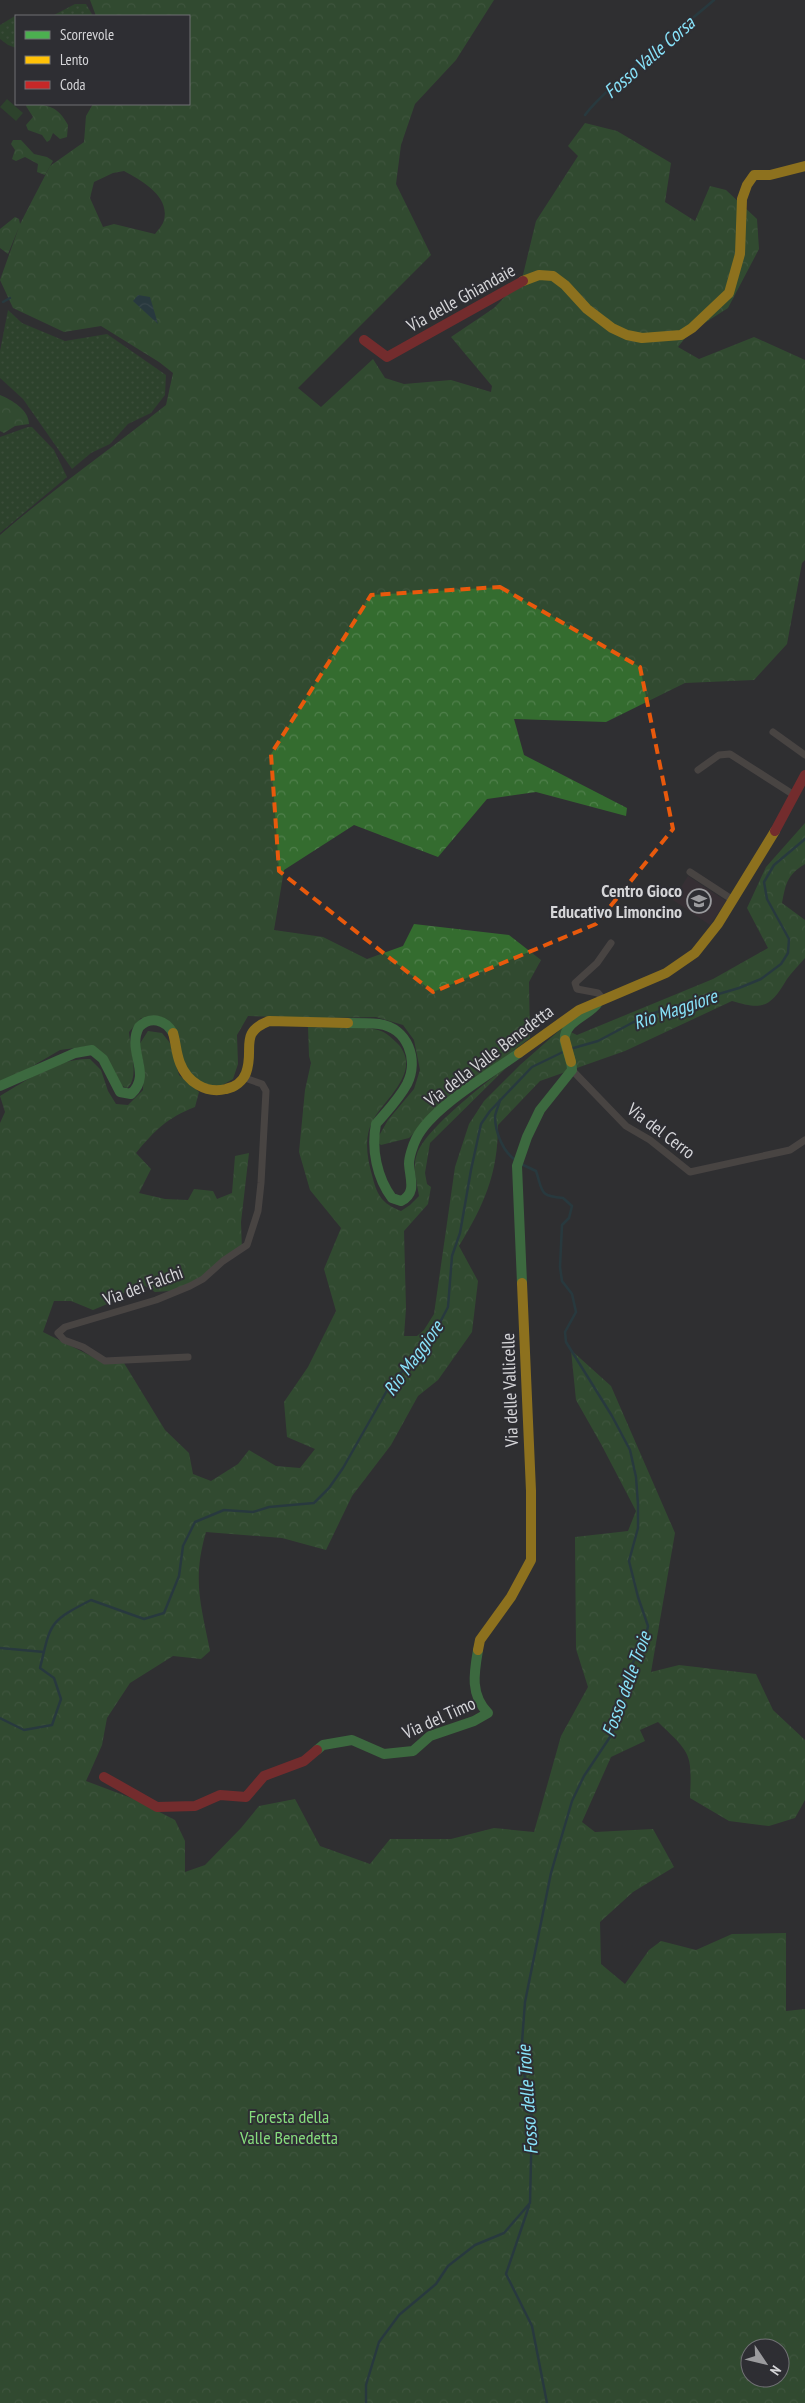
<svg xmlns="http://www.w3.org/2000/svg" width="805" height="2403" viewBox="0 0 805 2403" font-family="'PT Sans Narrow',sans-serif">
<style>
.education{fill:#3f3038}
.grass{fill:url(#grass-dots)}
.forest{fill:url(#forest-crowns);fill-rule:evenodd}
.garden{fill:#2c5927}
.water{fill:url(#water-waves)}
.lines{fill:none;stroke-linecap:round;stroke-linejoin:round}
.stream{stroke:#20464f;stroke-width:2.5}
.street{stroke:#675d58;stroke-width:7}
.fast{stroke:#4caf50;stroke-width:10}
.slow{stroke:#ffc107;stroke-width:10}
.jam{stroke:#c62828;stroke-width:10}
.slow-bridge{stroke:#ffc107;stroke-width:10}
.marked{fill:none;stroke:#e8590c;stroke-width:4;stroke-dasharray:10 6;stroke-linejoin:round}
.labels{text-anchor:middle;stroke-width:4;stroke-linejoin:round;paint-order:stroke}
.street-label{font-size:18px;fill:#d5d5d8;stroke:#2e2e33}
.poi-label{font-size:18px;font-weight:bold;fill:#d5d5d8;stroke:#2e2e33;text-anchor:end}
.park-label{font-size:18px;fill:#86dc7d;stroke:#2e2e33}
.water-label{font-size:19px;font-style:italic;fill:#88e3fa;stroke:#2e2e33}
</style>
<defs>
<pattern id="grass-dots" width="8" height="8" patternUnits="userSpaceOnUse" patternTransform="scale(1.25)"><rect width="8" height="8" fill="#2c5927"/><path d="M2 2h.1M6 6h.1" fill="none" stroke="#4a7046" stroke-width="1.8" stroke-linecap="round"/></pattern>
<pattern id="forest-crowns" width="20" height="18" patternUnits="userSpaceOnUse" patternTransform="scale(1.25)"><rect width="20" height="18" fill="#346c2f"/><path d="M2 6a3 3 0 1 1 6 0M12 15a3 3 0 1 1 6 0" fill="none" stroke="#50804c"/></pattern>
<pattern id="water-waves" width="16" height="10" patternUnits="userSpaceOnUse" patternTransform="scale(1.25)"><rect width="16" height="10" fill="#20464f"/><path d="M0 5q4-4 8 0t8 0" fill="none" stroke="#406068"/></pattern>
</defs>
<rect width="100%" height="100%" fill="#2f2f32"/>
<polygon class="education" points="688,876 726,901 710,925 673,900"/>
<g class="grass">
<polygon points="75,4 86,4 93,16 52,16"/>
<polygon points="15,16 16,17 16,48 8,45 0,39 0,25"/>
<polygon points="8,310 22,323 65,341 107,334 166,375 165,395 151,413 128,424 110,444 91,453 72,469 23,399 0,378 0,351"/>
<polygon points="28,427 32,427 54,450 67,477 0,533 0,437"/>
</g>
<g class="forest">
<path d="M90 0H494L456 60 415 104 401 145 396 184 431 255 298 388 321 407 373 359 385 378 404 384 451 380 491 392 492 386 451 337 494 308 522 279 536 221 578 156 568 146 585 123 617 131 671 163 665 202 695 221 710 186 726 190 757 219 759 249 728 308 689 333 678 347 699 359 754 337 805 360V560L802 563 787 644 754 680 685 683 606 722 514 719 524 755 627 808 626 816 536 792 487 799 438 857 354 825 284 870 274 930 323 937 367 959 403 946 414 924 509 935 541 960 529 982 530 1038 442 1105 409 1138 381 1145 376 1141 388 1120 414 1089 420 1070 414 1040 403 1025 376 1017 325 1018 248 1016 237 1035 238 1064 233 1079 219 1087 196 1082 183 1065 175 1031 141 1018 129 1032C130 1048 140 1078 127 1088L116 1083 89 1046 60 1050 19 1074 0 1082V535C53 489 111 449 166 405L173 373 159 362 101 326 64 332 13 308 0 280 19 227 8 254 0 248V229L15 217 19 219 20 224 50 166 84 142 86 116 93 104H189V16H96ZM124 171C142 181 170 196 164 220 163 225 158 230 155 234L114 224 103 227 90 198 94 182 113 173Z"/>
<path d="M27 104C47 104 58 106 68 125L67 137 60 139 53 133 50 140 47 142 42 135 28 130 26 125 33 117 26 106Z"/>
<polygon points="13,140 21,140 34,154 47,157 53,161 45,175 37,172 38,164 25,157 16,161 12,159 15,150 11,144"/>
<path d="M0 395C12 400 29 410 29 424L15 426 4 433 0 431Z"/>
<path d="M805 823V864C787 875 786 883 782 903L805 920V958C799 965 792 972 787 979 771 1006 764 1011 732 1001L625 1051 540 1081 498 1125C498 1174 484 1205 459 1246L478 1281 472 1332 438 1380 418 1396 391 1445 352 1496 326 1550 282 1538 206 1532C192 1580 201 1605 210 1651L201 1659 173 1656 130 1683 107 1718 102 1745 86 1781 134 1799 175 1820 185 1841V1872L205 1865 241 1828 259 1806 295 1799 320 1846 370 1864 390 1839H451L494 1828 534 1832 561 1736 588 1687 576 1649 575 1537 628 1531 636 1511 601 1444 576 1400 571 1350 611 1386 675 1533 651 1672 679 1665 756 1674 773 1710 805 1740V1800L795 1818 769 1826 729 1821 690 1798C692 1752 691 1754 658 1722L640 1730 645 1741 611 1757 582 1822 595 1832 653 1829 674 1867 633 1892 600 1922 601 1964 625 1984 649 1950 661 1941 696 1950 732 1934 786 1933V2011L805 2009V2403H0V1123L5 1112 0 1096C27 1080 58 1058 90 1059L101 1070 108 1091 116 1104 128 1105 143 1090 144 1065 139 1045 148 1031 162 1033 170 1043 179 1075 199 1092 195 1107C167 1118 155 1130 136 1153L151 1169 139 1193 165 1199 188 1200 194 1189 213 1191 217 1199 232 1193 235 1156 249 1153 241 1222 242 1251 184 1290 155 1292 138 1282 112 1302 93 1310 71 1301H54L43 1332 101 1361 124 1363 165 1430 189 1453 193 1474 211 1481 238 1464 249 1450 276 1466 300 1468 315 1449 287 1437 284 1402 308 1367 336 1311 324 1269 341 1228 310 1190 299 1152 305 1090 311 1063 309 1056 308 1027C328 1028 360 1025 378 1030 386 1032 393 1039 399 1045 422 1073 383 1100 372 1122 364 1138 367 1158 372 1175 377 1195 381 1203 401 1211L410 1205 419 1196C417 1183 412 1166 417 1154 426 1128 487 1082 510 1064L430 1143 425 1173 427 1184 431 1187 428 1204 404 1231 406 1308 404 1336H417L424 1330 434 1314 455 1167 469 1124 484 1101 520 1065 562 1028 577 1035 713 979 768 948 747 908 766 867ZM750 2348H780V2378H750Z"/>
</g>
<polygon class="garden" points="7,99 23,113 16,121 0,107"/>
<polygon class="water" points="138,295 150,297 158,324 133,301"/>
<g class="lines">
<g class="stream">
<path d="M585 115C596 100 609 90 623 77 652 50 684 26 714 0"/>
<polyline points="3,302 10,298"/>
<polyline points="570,1049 598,1041 647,1015 739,988 761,979 781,964 788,953 789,939 767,899 764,882 774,865 805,839"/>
<path d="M500 1100C499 1105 496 1111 495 1116 495 1132 503 1153 517 1161"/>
<polyline points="0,1648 44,1652"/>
<path d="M0 1718 24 1730 52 1725 61 1699 54 1678 40 1668C51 1623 48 1622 91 1600L144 1619 164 1613 179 1576 183 1546 195 1522 224 1510 253 1512 269 1507 314 1503 329 1488 343 1468 389 1387 435 1332 448 1307 452 1256 460 1233 471 1170 481 1124 490 1111 532 1067 565 1051"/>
<polyline points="529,2206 506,2274 532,2326 547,2403"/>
<path d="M366 2403V2385L379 2342 399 2315 436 2284 448 2266 475 2245 504 2233 530 2203 532 2117 521 2056 525 2002 551 1873 572 1801 584 1776 612 1734 620 1708 624 1681 646 1636 648 1626 638 1597 629 1561 638 1528V1505L636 1477 630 1450 612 1416 566 1342 565 1332 576 1312 572 1294 562 1281 560 1267 562 1225 569 1218 572 1206 563 1198C539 1196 543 1192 536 1171L521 1164"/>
</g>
<g class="street">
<polyline points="773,732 805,755"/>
<polyline points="698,770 719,755 730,754 794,795"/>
<polyline points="690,872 733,900"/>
<polyline points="603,999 598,993 577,989 575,983 597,963 611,943"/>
<polyline points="572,1070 626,1126 650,1140 690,1172 790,1150 805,1140"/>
<polyline points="188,1357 105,1361 83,1347 64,1340 58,1333 65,1327 156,1300 190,1286 203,1279 223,1261 247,1245 258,1211 261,1183 266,1091 262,1084 245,1078"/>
</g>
<g class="fast">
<path d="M348 1023C358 1023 369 1023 379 1024 408 1028 419 1060 407 1084 399 1099 387 1111 376 1124 371 1149 377 1178 392 1198L401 1201C417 1193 410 1179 409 1164 409 1157 413 1145 416 1139 431 1108 490 1074 519 1053"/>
<path d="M0 1086 75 1053 92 1050 103 1059 120 1092 131 1094C153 1074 126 1051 139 1027 150 1016 165 1019 173 1033"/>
<path d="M522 1283 517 1166 527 1137 540 1110 572 1070C572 1060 567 1052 565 1042 562 1022 587 1017 597 1004"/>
<path d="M317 1750 323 1745 352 1740 384 1754 413 1751 430 1736 474 1721 488 1713C470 1695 474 1673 478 1650"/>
</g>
<g class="slow">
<polyline points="523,281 539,275 553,276 565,285 587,309 612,328 627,335 642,338 681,335 692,328 729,293 740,254 742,199 747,185 754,175 770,175 805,166"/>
<path d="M173 1033C176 1043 176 1053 180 1063 187 1082 206 1094 226 1089 235 1087 243 1081 246 1073 255 1049 238 1033 269 1021L348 1023"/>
<polyline points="519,1053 579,1010 666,973 695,953 718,924 775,831"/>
<polyline points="478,1650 480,1640 511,1597 531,1560 531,1491 522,1283"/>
</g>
<g class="jam">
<polyline points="364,340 387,357 523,281"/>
<polyline points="775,831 805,775"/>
<polyline points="104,1777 157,1807 195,1806 220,1795 246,1797 264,1776 304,1761 317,1750"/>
</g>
<polyline class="slow-bridge" points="565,1040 571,1062"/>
</g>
<path d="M0 0H805V2403H0ZM500 587 640 667 673 829 596 924 433 992 279 871 271 754 371 595Z" fill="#2f2f32" fill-opacity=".55" fill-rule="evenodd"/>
<path class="marked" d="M500 587 640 667 673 829 596 924 433 992 279 871 271 754 371 595Z"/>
<defs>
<g id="school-ring" transform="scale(1.25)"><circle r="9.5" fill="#2e2e33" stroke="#9b9b9e" stroke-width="1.5"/><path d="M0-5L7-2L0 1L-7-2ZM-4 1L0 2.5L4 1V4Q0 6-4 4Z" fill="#9b9b9e"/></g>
</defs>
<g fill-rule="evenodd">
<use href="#school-ring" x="699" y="901"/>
</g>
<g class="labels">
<g class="street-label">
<text transform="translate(461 298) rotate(-29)" y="6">Via delle Ghiandaie</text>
<text transform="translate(489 1056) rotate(-37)" y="6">Via della Valle Benedetta</text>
<text transform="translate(661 1131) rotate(37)" y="6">Via del Cerro</text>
<text transform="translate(143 1286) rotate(-20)" y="6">Via dei Falchi</text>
<text transform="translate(510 1390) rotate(-92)" y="6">Via delle Vallicelle</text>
<text transform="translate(439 1718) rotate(-24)" y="6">Via del Timo</text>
</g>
<g class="poi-label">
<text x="682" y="897">Centro Gioco<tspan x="682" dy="21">Educativo Limoncino</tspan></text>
</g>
<g class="park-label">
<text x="289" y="2123">Foresta della<tspan x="289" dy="21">Valle Benedetta</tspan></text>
</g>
<g class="water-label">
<text transform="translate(649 57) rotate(-41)" y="7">Fosso Valle Corsa</text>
<text transform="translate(675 1009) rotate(-19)" y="7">Rio Maggiore</text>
<text transform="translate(413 1358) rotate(-54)" y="7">Rio Maggiore</text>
<text transform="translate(626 1684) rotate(-70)" y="7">Fosso delle Troie</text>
<text transform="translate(527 2100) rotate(-94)" y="7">Fosso delle Troie</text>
</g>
</g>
<rect x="15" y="15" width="175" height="90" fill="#2e2e33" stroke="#717175"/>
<rect x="25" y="31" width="25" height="8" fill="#4caf50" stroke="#717175"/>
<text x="60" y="40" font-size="15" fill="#d5d5d8">Scorrevole</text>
<rect x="25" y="56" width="25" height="8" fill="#ffc107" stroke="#717175"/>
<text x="60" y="65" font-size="15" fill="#d5d5d8">Lento</text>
<rect x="25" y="81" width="25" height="8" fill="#c62828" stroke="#717175"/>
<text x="60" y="90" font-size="15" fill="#d5d5d8">Coda</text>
<g transform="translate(765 2363) rotate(125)"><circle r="24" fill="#2e2e33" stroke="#717175"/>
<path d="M0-4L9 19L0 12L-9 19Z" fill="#9b9b9e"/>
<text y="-8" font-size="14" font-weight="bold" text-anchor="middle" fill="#d5d5d8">N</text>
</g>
</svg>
